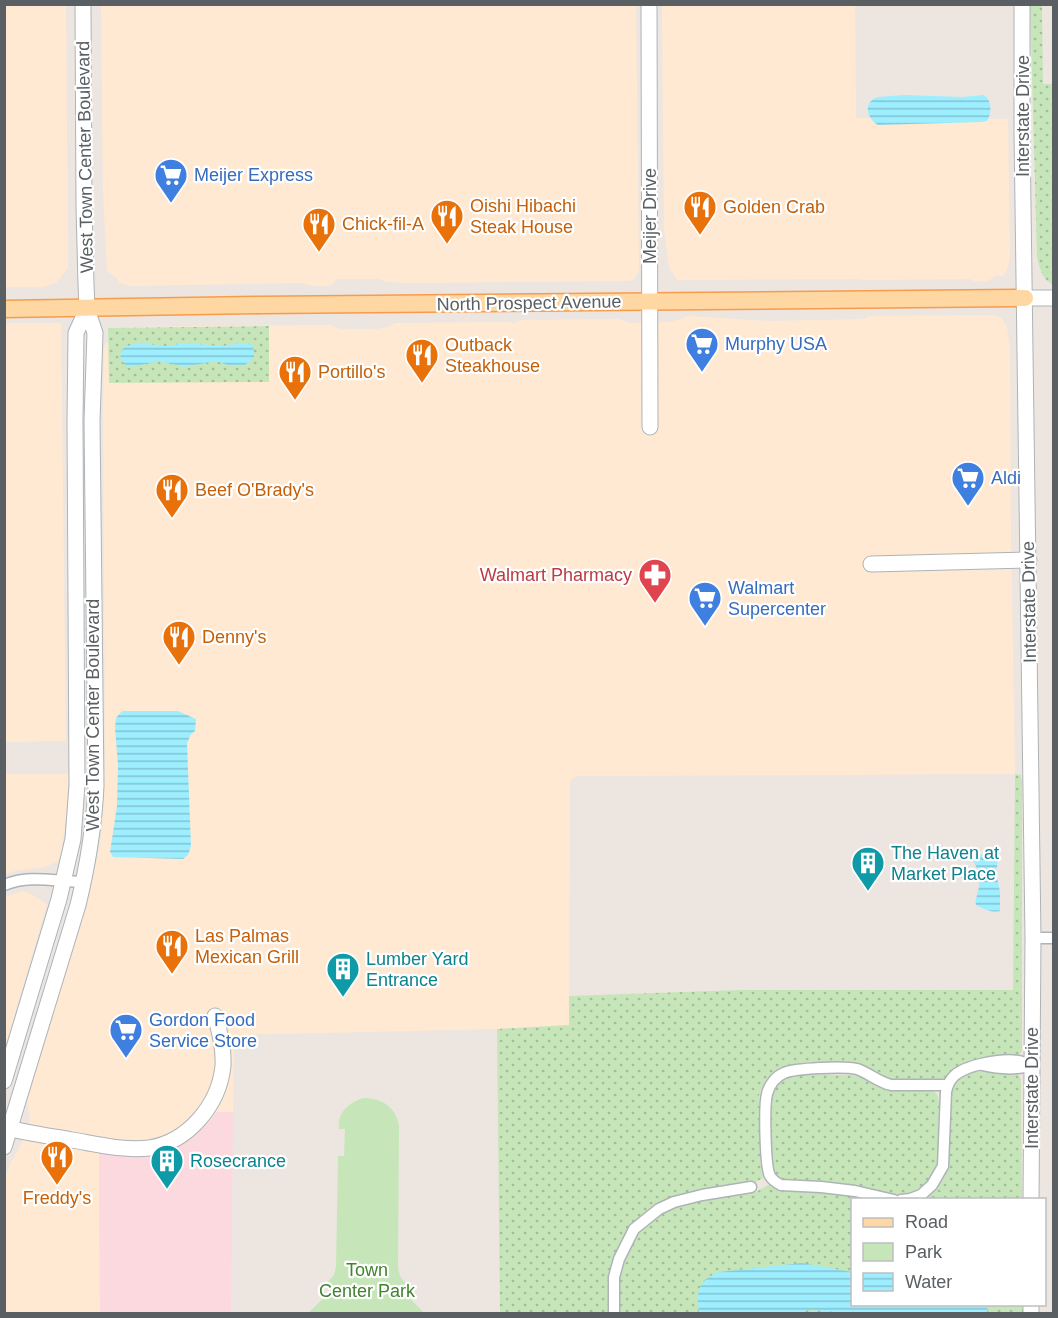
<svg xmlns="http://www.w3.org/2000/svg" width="1058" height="1318" viewBox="0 0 1058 1318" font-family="Helvetica,sans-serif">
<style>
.commercial{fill:#ffe9d2}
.medical{fill:#fcd9df}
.grass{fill:url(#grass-dots)}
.park{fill:#c6e6ba}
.water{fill:url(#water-rules)}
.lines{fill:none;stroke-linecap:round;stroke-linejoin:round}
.street-casing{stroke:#aeb3b7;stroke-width:13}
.secondary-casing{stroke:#adb3b7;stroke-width:17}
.primary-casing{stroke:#f99b4c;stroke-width:19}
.street{stroke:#fff;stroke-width:10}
.secondary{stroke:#fff;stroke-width:15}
.primary{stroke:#ffd7a2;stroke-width:16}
.labels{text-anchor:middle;stroke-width:4.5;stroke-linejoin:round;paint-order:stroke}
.street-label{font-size:18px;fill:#595f62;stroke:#fff}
.shop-label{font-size:18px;fill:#366cbe;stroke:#fff;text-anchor:start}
.food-label{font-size:18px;fill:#c56008;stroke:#fff;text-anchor:start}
.health-label{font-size:18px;fill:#be3a42;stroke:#fff;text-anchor:end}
.culture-label{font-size:18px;fill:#0d838f;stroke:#fff;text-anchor:start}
.park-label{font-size:18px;fill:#41832e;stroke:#fff}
</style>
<defs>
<pattern id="grass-dots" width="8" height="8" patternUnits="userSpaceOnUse" patternTransform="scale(1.5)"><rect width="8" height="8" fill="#c6e6ba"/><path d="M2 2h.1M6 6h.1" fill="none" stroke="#a4be9b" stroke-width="1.8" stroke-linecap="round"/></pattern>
<pattern id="water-rules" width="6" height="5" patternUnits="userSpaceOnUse" patternTransform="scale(1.5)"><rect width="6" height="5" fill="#9deeff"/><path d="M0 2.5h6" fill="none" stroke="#83c4d2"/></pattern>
</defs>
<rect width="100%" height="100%" fill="#ede6e0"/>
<g class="commercial">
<polygon points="4,5 66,5 68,268 56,283 43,287 5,287"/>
<polygon points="101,5 636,5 639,268 638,273 633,280 629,281 412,283 386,282 379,279 337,279 331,286 315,286 300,283 131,286 118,283 118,279 107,271 103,191"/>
<polygon points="662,5 855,5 856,118 1008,119 1010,259 1006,272 1003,276 995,276 988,281 974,281 970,279 864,280 858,279 677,280 669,267 664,229"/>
<polygon points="992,315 1001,318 1007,327 1010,349 1011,539 1015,774 576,776 573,778 570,781 570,793 569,1025 497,1029 234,1035 233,1112 217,1112 204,1127 195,1136 184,1143 164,1152 140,1157 99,1154 100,1313 5,1313 4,1181 11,1162 19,1149 30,1119 27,1101 88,897 96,862 102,830 105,765 103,411 104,347 116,331 131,327 331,325 340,329 377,329 390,326 395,323 509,322 513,324 521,320 619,319 630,323 671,322 688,316 770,321 865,319 868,316"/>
<polygon points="5,323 61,323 66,741 5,742"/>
<polygon points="5,774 69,774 67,814 60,859 58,861 45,867 15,871 5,874"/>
<polygon points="23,891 29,893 47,904 5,1049 5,897"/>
</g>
<polygon class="medical" points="217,1112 233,1112 231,1313 100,1313 99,1153 140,1157 164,1152 184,1143 195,1136 204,1127"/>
<g class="grass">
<path d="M1030 5H1042L1043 84H1053V285C1042 279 1040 269 1037 257Z"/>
<polygon points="269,326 269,382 109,383 108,328"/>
<path d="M1015 774 1021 775 1022 783V1051L1018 1057C1001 1058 979 1057 963 1063 953 1068 948 1079 937 1080 925 1081 898 1082 887 1078 877 1075 868 1068 858 1065 846 1061 834 1062 821 1062 792 1063 769 1062 759 1096L760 1161 763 1178 758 1181 750 1183 689 1194 624 1238 612 1264 611 1313H500L497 1029 569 1025V996L740 990H1013Z"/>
<path d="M975 1071 1016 1072 1021 1079 1022 1199 922 1200C962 1176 943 1137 950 1100 950 1096 951 1090 952 1086 956 1077 966 1074 975 1071Z"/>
<path d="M797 1074 853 1075 862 1078 884 1088 929 1089C944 1093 938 1112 938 1125 939 1147 942 1173 921 1187 914 1191 907 1194 899 1194 884 1194 869 1187 854 1185 830 1181 806 1180 781 1179 775 1176 773 1172 772 1165L771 1097 778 1083 783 1079Z"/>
<polygon points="768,1185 771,1185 779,1190 818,1191 852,1195 870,1199 852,1200 852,1304 1023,1305 1023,1314 617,1314 617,1290 622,1262 637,1234 646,1225 657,1217 674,1207 693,1201 742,1192 756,1192"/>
</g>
<path class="park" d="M363 1098C382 1098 396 1107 399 1126L398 1268 400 1276 406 1284 402 1290 424 1313 307 1314 330 1292 326 1287V1284L334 1275 336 1266 338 1159V1156H344L345 1129H339C337 1113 348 1103 363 1098Z"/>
<g class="water">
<path d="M904 95 962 97 984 95C992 100 992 114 987 121L981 122 878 125C869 120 862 105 875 98 881 96 897 96 904 95Z"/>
<polygon points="138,343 167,346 185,343 222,346 243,343 253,345 254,357 249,362 243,366 230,366 219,362 210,362 185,367 159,361 131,367 124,364 120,355 124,347"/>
<polygon points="122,711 178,711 196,719 195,731 191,734 187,743 191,846 188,855 183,859 113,857 110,852 117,806 118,765 115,728 116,718"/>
<path d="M997 851 999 854 996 872 1000 892V911C991 913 984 909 976 905 975 899 977 897 978 891 981 881 979 870 973 861L976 856Z"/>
<path d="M802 1263 852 1272V1304H988L987 1314H862L810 1310 783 1314 699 1313C696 1292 698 1280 719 1272Z"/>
</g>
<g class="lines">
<g class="street-casing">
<g id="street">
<path d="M4 885C31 874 56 882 83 882"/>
<polyline points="1033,938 1054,938"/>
<path d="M982 1065C999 1069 1014 1070 1031 1066"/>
<path d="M894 1200 855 1191 821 1187 781 1185C777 1183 773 1181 770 1176 765 1167 764 1105 767 1094 769 1085 776 1076 784 1073 795 1068 845 1066 857 1069 869 1073 878 1082 891 1085H947"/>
<path d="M901 1200 910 1199 921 1195 932 1185 943 1166 946 1092C947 1086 949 1081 954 1076 965 1065 1003 1058 1018 1061 1022 1061 1027 1064 1031 1066"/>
<polyline points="614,1314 614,1277 619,1259 634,1229 659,1209 674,1202 702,1195 751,1187"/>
</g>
</g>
<g class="secondary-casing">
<g id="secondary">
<polyline points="649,4 650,427"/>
<polyline points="1022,4 1022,132 1033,938 1031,1200"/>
<polyline points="1025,298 1054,298"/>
<polyline points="871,564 1029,560"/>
<polyline points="4,1081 59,899 73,839 77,785 75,422 76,333 87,309"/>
<path d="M4 1127C26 1133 49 1136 72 1140 96 1144 123 1151 149 1148 188 1142 219 1105 223 1066 224 1049 220 1032 215 1016"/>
<path d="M4 1147 78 905C88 864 94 829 96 786L92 421 95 333 87 309 86 284 84 207 83 4"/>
<polyline points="1031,1314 1031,1304"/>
</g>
</g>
<g class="primary-casing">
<polyline id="primary" points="4,309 262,305 1025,298"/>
</g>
<use href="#street" class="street"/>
<use href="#secondary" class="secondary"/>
<use href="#primary" class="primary"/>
</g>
<defs>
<g id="supermarket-pin" transform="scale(1.725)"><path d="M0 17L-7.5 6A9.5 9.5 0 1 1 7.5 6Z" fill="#3f7fe0" stroke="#fff"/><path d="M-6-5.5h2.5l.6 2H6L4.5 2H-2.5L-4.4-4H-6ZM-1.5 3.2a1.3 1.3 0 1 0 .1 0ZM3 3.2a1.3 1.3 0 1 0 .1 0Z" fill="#fff"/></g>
<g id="restaurant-pin" transform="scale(1.725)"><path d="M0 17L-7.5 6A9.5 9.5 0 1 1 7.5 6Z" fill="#e8710a" stroke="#fff"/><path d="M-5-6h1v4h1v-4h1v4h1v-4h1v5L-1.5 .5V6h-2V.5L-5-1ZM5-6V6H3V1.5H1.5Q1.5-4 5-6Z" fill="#fff"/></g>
<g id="pharmacy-pin" transform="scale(1.725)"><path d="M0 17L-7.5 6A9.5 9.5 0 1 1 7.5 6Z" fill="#e0444e" stroke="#fff"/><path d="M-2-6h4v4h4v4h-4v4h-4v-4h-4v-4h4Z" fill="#fff"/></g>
<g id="building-pin" transform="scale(1.725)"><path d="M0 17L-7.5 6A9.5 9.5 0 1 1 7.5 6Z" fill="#0f9aa8" stroke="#fff"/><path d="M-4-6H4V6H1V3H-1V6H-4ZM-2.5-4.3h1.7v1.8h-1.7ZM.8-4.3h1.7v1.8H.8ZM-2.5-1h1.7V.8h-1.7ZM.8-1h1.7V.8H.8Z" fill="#fff"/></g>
</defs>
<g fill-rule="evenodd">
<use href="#supermarket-pin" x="171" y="175"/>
<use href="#restaurant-pin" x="700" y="207"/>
<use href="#restaurant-pin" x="447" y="216"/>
<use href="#restaurant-pin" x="319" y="224"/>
<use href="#supermarket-pin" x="702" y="344"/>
<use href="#restaurant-pin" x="422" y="355"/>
<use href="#restaurant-pin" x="295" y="372"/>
<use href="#supermarket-pin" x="968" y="478"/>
<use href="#restaurant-pin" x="172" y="490"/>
<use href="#pharmacy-pin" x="655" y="575"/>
<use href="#supermarket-pin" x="705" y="598"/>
<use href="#restaurant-pin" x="179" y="637"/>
<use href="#building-pin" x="868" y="863"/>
<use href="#restaurant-pin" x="172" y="946"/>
<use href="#building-pin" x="343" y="969"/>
<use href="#supermarket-pin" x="126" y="1030"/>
<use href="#restaurant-pin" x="57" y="1157"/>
<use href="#building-pin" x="167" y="1161"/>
</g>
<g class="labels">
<g class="street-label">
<text transform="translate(1023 116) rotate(-90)" y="6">Interstate Drive</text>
<text transform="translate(85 157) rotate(-91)" y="6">West Town Center Boulevard</text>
<text transform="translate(650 216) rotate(-90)" y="6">Meijer Drive</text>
<text transform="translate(529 303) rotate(-1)" y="6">North Prospect Avenue</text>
<text transform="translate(1029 602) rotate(-91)" y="6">Interstate Drive</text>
<text transform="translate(93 715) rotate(-90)" y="6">West Town Center Boulevard</text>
<text transform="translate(1032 1088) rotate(-90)" y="6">Interstate Drive</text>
</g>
<g class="shop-label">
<text x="194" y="181">Meijer Express</text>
<text x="725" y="350">Murphy USA</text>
<text x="991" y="484">Aldi</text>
<text x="728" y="594">Walmart<tspan x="728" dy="21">Supercenter</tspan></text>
<text x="149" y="1026">Gordon Food<tspan x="149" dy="21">Service Store</tspan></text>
</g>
<g class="food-label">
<text x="470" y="212">Oishi Hibachi<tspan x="470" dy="21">Steak House</tspan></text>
<text x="723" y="213">Golden Crab</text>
<text x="342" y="230">Chick-fil-A</text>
<text x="445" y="351">Outback<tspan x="445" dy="21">Steakhouse</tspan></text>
<text x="318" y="378">Portillo's</text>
<text x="195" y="496">Beef O'Brady's</text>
<text x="202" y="643">Denny's</text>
<text x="195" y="942">Las Palmas<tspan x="195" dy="21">Mexican Grill</tspan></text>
<text x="57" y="1204" text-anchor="middle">Freddy's</text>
</g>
<g class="health-label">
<text x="632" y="581">Walmart Pharmacy</text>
</g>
<g class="culture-label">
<text x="891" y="859">The Haven at<tspan x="891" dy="21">Market Place</tspan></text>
<text x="366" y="965">Lumber Yard<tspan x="366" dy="21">Entrance</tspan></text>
<text x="190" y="1167">Rosecrance</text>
</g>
<g class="park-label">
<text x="367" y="1276">Town<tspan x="367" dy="21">Center Park</tspan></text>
</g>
</g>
<rect width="1058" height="1318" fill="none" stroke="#595f62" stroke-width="12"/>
<rect x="851" y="1198" width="195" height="108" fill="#ffffff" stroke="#bdbfc0" stroke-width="1.5"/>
<rect x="863" y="1218" width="30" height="9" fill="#ffd7a2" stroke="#bdbfc0" stroke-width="1.5"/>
<text x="905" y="1228" font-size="18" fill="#595f62">Road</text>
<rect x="863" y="1243" width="30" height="18" fill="#c6e6ba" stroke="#bdbfc0" stroke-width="1.5"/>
<text x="905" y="1258" font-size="18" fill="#595f62">Park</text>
<rect x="863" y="1273" width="30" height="18" fill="url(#water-rules)" stroke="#bdbfc0" stroke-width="1.5"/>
<text x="905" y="1288" font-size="18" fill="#595f62">Water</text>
</svg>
